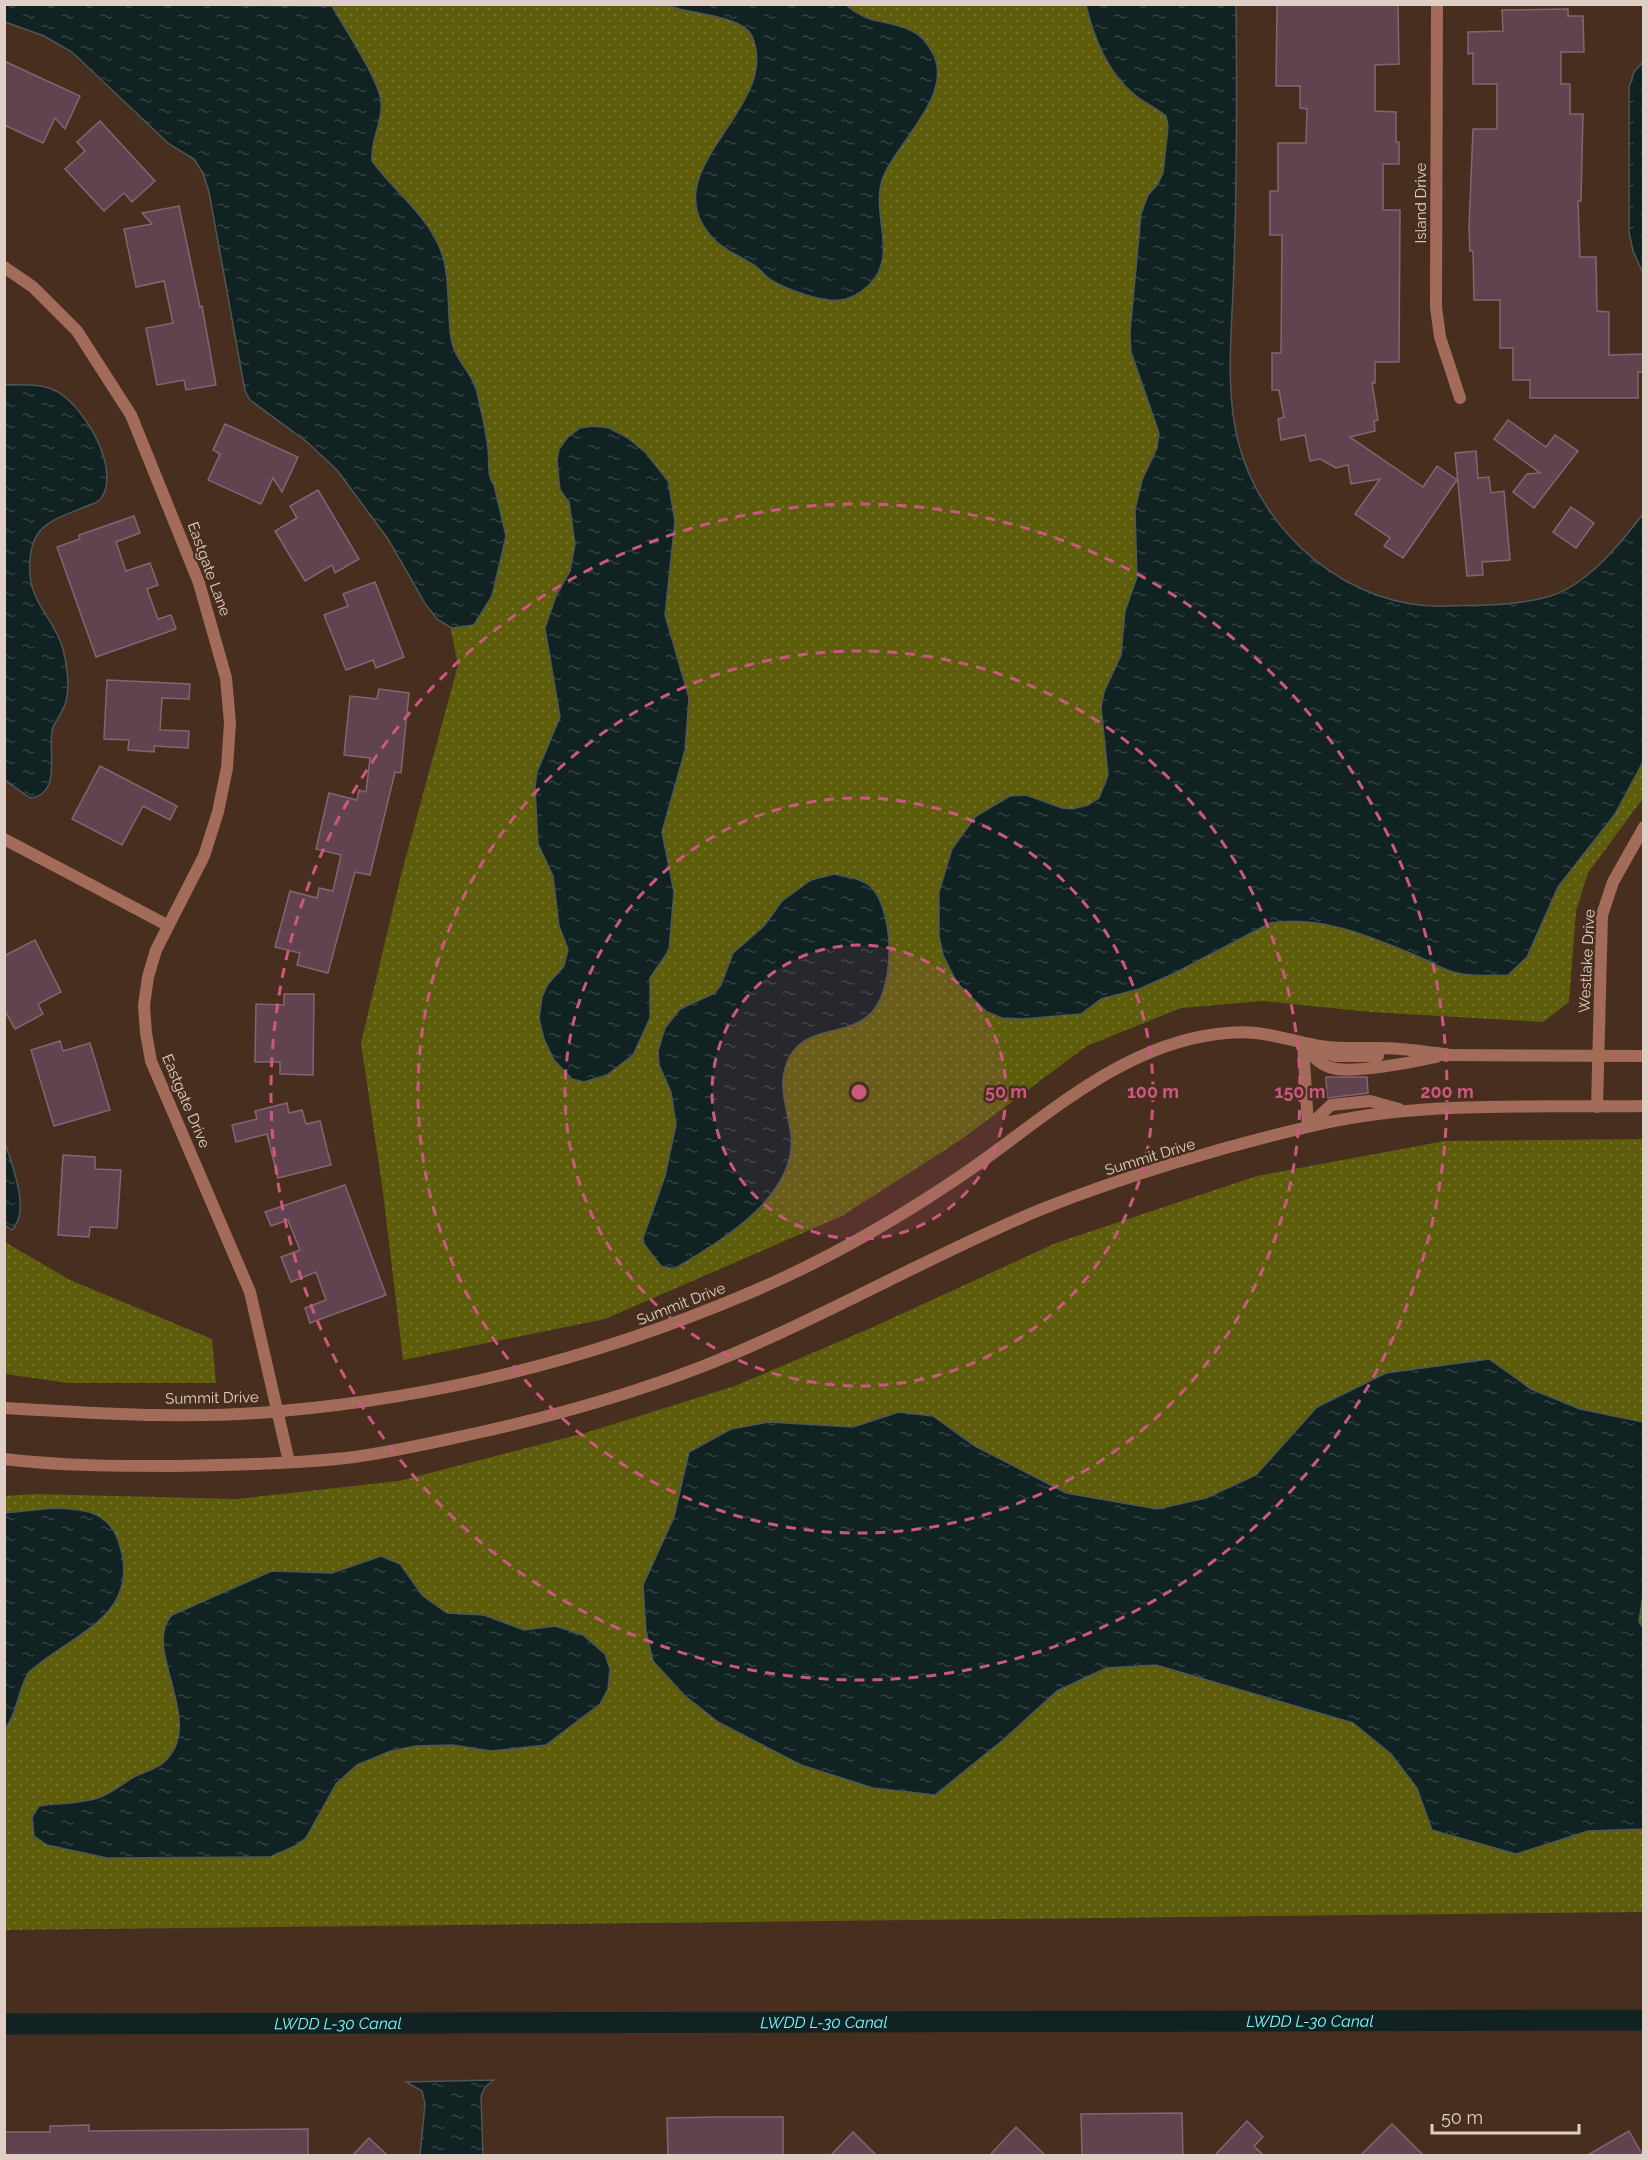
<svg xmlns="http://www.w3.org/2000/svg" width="1648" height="2160" viewBox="0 0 1648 2160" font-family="Raleway,sans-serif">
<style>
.grass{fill:url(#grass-dots)}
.water{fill:url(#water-ripples);stroke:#4f5654;stroke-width:1.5}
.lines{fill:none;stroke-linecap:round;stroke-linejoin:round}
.canal{stroke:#112223;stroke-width:21}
.building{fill:#614350;stroke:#856472;stroke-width:1.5}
.minor{stroke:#a36b59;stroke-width:12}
.ring{fill:none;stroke:#cc5880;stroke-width:3;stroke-dasharray:10 8}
.labels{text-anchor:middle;stroke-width:5;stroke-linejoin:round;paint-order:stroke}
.street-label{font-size:15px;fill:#e0cfc6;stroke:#482e1f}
.water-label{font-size:16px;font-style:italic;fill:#79faff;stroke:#482e1f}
.centre{fill:#cc5880;stroke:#482e1f;stroke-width:3}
.ring-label{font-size:18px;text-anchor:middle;font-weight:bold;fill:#cc5880;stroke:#482e1f;stroke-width:5;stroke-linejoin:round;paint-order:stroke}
</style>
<defs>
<pattern id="grass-dots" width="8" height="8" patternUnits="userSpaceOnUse" patternTransform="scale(1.5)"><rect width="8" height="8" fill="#5d5d0c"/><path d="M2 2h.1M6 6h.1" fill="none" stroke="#74732e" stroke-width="1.8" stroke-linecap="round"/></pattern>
<pattern id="water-ripples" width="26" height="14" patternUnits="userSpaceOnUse" patternTransform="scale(1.5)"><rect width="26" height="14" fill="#112223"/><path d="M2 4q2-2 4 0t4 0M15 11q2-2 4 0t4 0" fill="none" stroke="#334141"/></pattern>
</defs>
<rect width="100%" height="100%" fill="#482e1f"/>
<g class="grass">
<polygon points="36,5 1216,5 1211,586 1643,650 1643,798 1588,873 1576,911 1569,1002 1543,1022 1370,1012 1263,1001 1181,1008 1087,1046 959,1141 842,1216 605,1319 403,1360 383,1192 361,1043 400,879 458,665 369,223"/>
<polygon points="1643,1139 1643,1912 5,1930 5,1496 35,1494 237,1499 399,1481 585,1433 735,1386 873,1327 1056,1243 1257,1176 1445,1141"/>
<polygon points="5,1242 70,1280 212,1339 216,1383 68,1383 5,1374"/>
</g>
<g class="water">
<path d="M5 4 332 6C344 28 379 79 381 102 383 123 370 139 372 161 396 194 434 220 444 261 450 286 447 313 451 338 454 360 474 374 478 396 481 412 487 434 488 450 490 462 486 475 494 485L506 536 492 596 474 625 452 628 438 620 426 605 388 539 337 470 307 442 250 400 245 391 209 192 203 173 194 159 169 144 72 52 44 36 5 22Z"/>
<path d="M665 5H846C872 27 887 18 912 31 921 35 925 41 931 50 957 91 899 140 884 175 868 211 901 256 868 286 860 293 851 299 840 300 824 303 785 289 771 280 766 277 763 272 758 268 742 256 723 251 710 235 653 168 783 107 752 36 742 15 688 14 665 5Z"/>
<path d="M1086 5H1236C1237 91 1237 177 1234 264 1233 321 1224 385 1238 441 1261 534 1350 610 1447 606 1479 605 1515 606 1547 597 1586 587 1620 544 1643 514V762L1615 814 1558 887 1527 957 1508 975C1490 975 1470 977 1453 972 1440 968 1427 960 1415 955 1369 936 1321 915 1270 923L1175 973 1139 989 1101 999 1081 1014 1022 1019 1002 1018 987 1012 957 983 943 955 939 936V892L952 849 976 816 1010 796 1026 795 1062 808 1072 809 1088 805 1099 798 1108 775 1101 707 1104 692 1121 655 1125 611 1137 577 1135 510 1142 480 1157 448 1159 433 1131 352 1130 333 1141 214 1148 195 1157 185 1163 173 1168 127 1166 116C1156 108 1145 103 1135 95 1107 72 1094 38 1086 5Z"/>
<polygon points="1643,62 1643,273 1633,251 1629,232 1629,87 1634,72"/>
<path d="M5 385C21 385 39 383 54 390 81 401 121 467 102 497 99 503 92 504 87 506 48 522 27 526 30 575 32 604 56 622 63 649 67 666 71 691 64 707 61 714 56 721 53 727 46 747 64 794 30 798L5 780Z"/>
<polygon points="594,426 609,428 628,438 646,453 668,481 675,521 665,615 689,698 685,750 662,832 674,892 669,950 650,978 650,1018 633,1055 607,1075 584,1082 572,1079 554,1060 544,1039 539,1019 542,997 548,984 564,966 568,949 559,926 553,876 538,844 535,787 537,772 560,717 545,628 556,596 570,571 575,544 569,502 560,490 557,461 559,449 568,437 580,428"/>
<path d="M834 874C847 877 862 878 872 888 895 914 896 993 868 1016 844 1036 807 1026 790 1056 775 1083 788 1108 791 1136 797 1197 719 1242 674 1269L661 1266 644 1244 643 1238 665 1176 676 1125 671 1092 659 1065 658 1051 665 1028 680 1009 715 993 721 985 733 953 764 926 782 901 811 880Z"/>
<path d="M5 1143C12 1165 31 1211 12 1230L5 1225Z"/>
<polygon points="1489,1359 1531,1389 1580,1409 1643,1422 1644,1588 1639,1622 1644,1629 1643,1829 1588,1831 1516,1854 1432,1830 1417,1788 1391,1754 1353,1723 1156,1665 1106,1668 1057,1691 1003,1740 935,1795 873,1788 801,1765 718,1722 684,1695 653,1661 646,1631 643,1585 674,1517 689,1452 731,1429 769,1422 853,1427 899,1412 933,1416 975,1446 1066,1493 1157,1509 1206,1498 1256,1475 1317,1407 1386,1373"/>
<path d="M54 1508C81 1509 107 1510 118 1540 145 1616 72 1633 29 1672 17 1691 18 1712 5 1729V1513Z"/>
<path d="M381 1556 400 1564 423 1596 447 1613 484 1615 524 1630 555 1626 583 1635 605 1654 610 1669 608 1689 600 1704 546 1745 491 1751 453 1745 416 1746 391 1751 357 1765 336 1784 306 1838 295 1846 270 1857 107 1858 47 1845 34 1836 32 1817 39 1806C58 1803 79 1804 98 1798 111 1794 122 1784 134 1777 143 1772 155 1770 163 1763 209 1724 140 1648 172 1615L272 1571 332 1573Z"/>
<polygon points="494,2080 485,2087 481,2096 483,2155 420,2155 425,2104 422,2091 406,2082"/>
</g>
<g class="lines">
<path class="canal" id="s1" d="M4 2024 1644 2020"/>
</g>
<g class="building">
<polygon points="1277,4 1398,4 1399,64 1375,65 1375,111 1396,112 1396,142 1399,142 1399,164 1383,164 1383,210 1400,210 1399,362 1375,362 1375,383 1372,383 1378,420 1374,421 1375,431 1350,437 1423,487 1437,466 1457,480 1403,558 1384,546 1390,538 1355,514 1380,479 1351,484 1348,465 1336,468 1320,459 1310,461 1305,435 1281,440 1278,419 1284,417 1279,390 1272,390 1272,353 1281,353 1282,235 1270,235 1270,191 1278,191 1278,143 1306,143 1307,109 1300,108 1300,86 1276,86"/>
<polygon points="1568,9 1568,16 1583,16 1584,52 1561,52 1561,84 1570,84 1570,114 1583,114 1581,201 1578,201 1580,257 1596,257 1597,311 1609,312 1609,355 1644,354 1644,372 1638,372 1638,398 1530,398 1530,380 1513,380 1513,348 1500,348 1500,300 1474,300 1473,251 1470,251 1469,228 1473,129 1497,129 1497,84 1473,84 1473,53 1468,54 1468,32 1503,31 1502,10"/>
<polygon points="4,61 80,96 65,129 55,118 43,143 4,125"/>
<polygon points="100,121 155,181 132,202 124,193 104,211 65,169 85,151 77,142"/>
<polygon points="179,206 200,307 202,306 216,385 186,390 184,380 157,385 146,328 173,323 166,290 164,281 136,287 124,229 152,224 142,213"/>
<polygon points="1508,420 1546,447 1555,435 1578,451 1534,508 1513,492 1527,474 1540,473 1494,439"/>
<polygon points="225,424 298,457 282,492 273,478 261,504 208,480 220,454 213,450"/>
<polygon points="1476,451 1478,478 1489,477 1491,493 1504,491 1510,560 1482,562 1483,575 1467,576 1455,453"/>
<polygon points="318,490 359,559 335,573 332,565 305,581 275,531 297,518 290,506"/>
<polygon points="1571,507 1594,523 1576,548 1553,532"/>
<polygon points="134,516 140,533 116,542 126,571 150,563 158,585 147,589 158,619 171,615 176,629 96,657 57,547 80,539 79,535"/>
<polygon points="375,582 404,657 376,668 373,660 346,670 324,615 348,606 343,594"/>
<polygon points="107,680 190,684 189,699 162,698 160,730 189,731 188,748 154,746 154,752 128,750 129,740 104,739"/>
<polygon points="379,689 409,693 401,773 395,772 370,875 355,872 328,973 297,965 300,953 275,947 290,891 317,898 319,888 333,891 341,855 316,849 329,793 357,800 359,790 366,792 370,758 344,755 350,696 377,699"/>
<polygon points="100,766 177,806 170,820 143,806 122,845 72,819"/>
<polygon points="35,940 61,992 38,1004 43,1014 15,1029 4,1009 4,956"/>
<polygon points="284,994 314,994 313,1075 280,1074 280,1062 255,1062 256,1004 284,1005"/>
<polygon points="60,1041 63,1051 90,1043 110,1110 54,1126 31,1050"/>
<polygon points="1326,1077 1367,1077 1368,1093 1327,1098"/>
<polygon points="287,1103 289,1113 302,1110 306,1124 320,1121 331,1165 278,1178 267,1134 236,1142 232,1125 257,1119 255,1111"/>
<polygon points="63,1155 95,1157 95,1169 121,1170 117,1228 90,1227 89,1237 58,1235"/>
<polygon points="345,1185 386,1295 310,1323 305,1308 326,1300 316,1272 291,1282 281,1257 300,1250 288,1220 271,1226 265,1212"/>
<polygon points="1182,2113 1183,2156 1082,2156 1081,2114"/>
<polygon points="717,2117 783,2117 783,2156 668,2156 667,2118"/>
<polygon points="1247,2121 1263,2137 1254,2146 1264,2156 1214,2156"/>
<polygon points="1392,2124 1424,2156 1360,2156"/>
<polygon points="89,2125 89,2131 308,2129 308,2156 5,2156 5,2132 50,2132 50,2126"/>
<polygon points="1016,2127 1046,2156 989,2156"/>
<polygon points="1629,2131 1643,2156 1586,2156"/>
<polygon points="853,2132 877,2156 830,2156"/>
<polygon points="369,2138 388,2156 352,2156"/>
</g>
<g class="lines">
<g class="minor">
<polyline points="1437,4 1436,307 1440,337 1460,398"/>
<polyline points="4,267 33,287 77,331 131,415 199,583 226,678 230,723 227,768 218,812 204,856 156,950 148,977 144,1005 146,1033 151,1061 250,1292 289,1462"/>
<polyline points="4,839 167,925"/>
<polyline points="1303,1043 1308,1126"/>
<path d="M1307 1048C1314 1058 1319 1064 1332 1068 1352 1074 1414 1062 1436 1057"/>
<polyline points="1316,1050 1336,1056 1378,1056"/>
<polyline points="1438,1055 1644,1056"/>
<polyline points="1597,1107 1602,915 1613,882 1644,827"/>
<polyline points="1309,1126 1331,1105 1370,1101 1399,1109"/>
<path d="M4 1408C96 1413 190 1420 281 1411 441 1397 595 1358 742 1296 822 1263 900 1218 971 1169 1047 1116 1121 1046 1217 1034 1259 1028 1277 1038 1315 1045 1343 1051 1372 1046 1400 1049 1415 1050 1431 1053 1446 1054"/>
<path d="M4 1459C61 1466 119 1466 175 1466 232 1465 289 1464 346 1458 388 1453 431 1443 472 1434 550 1417 626 1396 701 1367 818 1321 926 1257 1042 1209 1125 1176 1225 1146 1312 1126 1419 1100 1534 1108 1644 1106"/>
</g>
</g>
<circle cx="859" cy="1092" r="147" fill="#cc5880" fill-opacity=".12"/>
<g class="ring">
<circle cx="859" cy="1092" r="147"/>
<circle cx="859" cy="1092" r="294"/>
<circle cx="859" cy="1092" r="441"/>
<circle cx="859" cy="1092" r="588"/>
</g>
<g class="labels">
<g class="street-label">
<text transform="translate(1421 203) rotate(-90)" y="5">Island Drive</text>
<text transform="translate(209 569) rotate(70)" y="5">Eastgate Lane</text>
<text transform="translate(1587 961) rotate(-87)" y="5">Westlake Drive</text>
<text transform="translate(186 1101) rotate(67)" y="5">Eastgate Drive</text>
<text transform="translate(1150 1157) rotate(-17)" y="5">Summit Drive</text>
<text transform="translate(681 1304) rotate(-21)" y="5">Summit Drive</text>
<text transform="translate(212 1398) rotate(-1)" y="5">Summit Drive</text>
</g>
<g class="water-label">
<text dy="6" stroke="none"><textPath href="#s1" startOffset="1306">LWDD L-30 Canal</textPath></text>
<text dy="6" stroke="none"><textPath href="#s1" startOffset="820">LWDD L-30 Canal</textPath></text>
<text dy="6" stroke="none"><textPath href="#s1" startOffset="334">LWDD L-30 Canal</textPath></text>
</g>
</g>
<circle cx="859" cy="1092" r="9" class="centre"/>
<g class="ring-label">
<text x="1006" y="1098">50 m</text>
<text x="1153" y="1098">100 m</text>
<text x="1300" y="1098">150 m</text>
<text x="1447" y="1098">200 m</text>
</g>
<rect width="1648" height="2160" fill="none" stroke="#e0cfc6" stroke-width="12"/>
<path d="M1432 2124v9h147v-9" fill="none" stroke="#e0cfc6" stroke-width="3"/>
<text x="1441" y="2124" font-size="18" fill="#e0cfc6" stroke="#482e1f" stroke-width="4.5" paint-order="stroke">50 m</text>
</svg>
